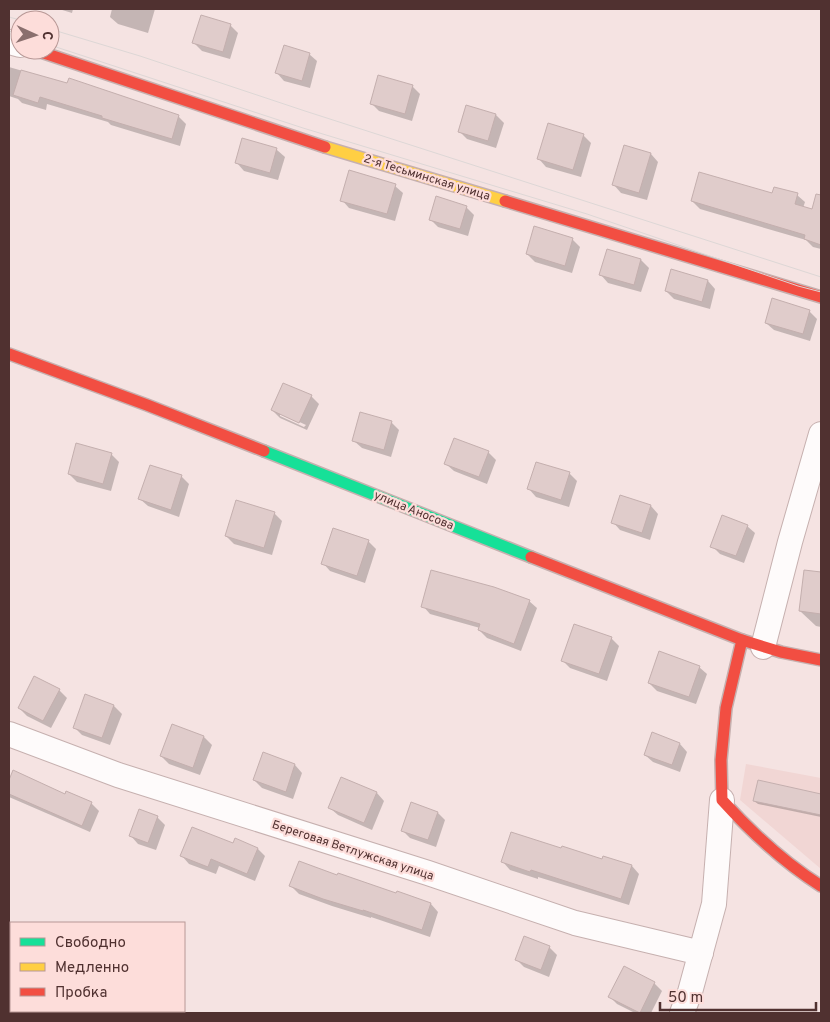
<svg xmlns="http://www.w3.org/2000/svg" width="830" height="1022" viewBox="0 0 830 1022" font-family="Overpass,sans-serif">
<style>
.built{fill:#f1d6d4}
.shadow{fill:#0003;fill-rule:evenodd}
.building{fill:#e0cccb;stroke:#c4afae}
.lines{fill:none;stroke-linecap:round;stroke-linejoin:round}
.street-casing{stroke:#c6b0af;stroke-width:26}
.fast-casing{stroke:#c6b0af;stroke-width:14}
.slow-casing{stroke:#c6b0af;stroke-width:14}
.jam-casing{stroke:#c6b0af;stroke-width:14}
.street{stroke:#fefbfb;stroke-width:24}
.fast{stroke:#16e098;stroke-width:11}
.slow{stroke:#ffcf43;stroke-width:11}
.jam{stroke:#f24e42;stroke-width:11}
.tram{stroke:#ddd7d6;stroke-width:1}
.labels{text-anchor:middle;stroke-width:4.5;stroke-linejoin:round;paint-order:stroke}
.street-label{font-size:12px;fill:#503130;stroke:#fdddda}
</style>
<rect width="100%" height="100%" fill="#f5e3e2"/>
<polygon class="built" points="746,764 821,778 821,869 740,800"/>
<g class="shadow">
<polygon points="59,9 73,9 72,13"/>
<polygon points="112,9 155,9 148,33 118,24 110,17"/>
<polygon points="230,25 238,33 230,59 202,51 194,43"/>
<polygon points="309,54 317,61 310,88 284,81 277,73"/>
<polygon points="9,67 178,116 186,124 180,146 111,125 108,122 47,104 46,110 22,103 18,99 9,96"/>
<polygon points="412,86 420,94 412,121 379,111 371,103"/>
<polygon points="466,106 496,115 504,123 496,148 467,139 459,131"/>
<polygon points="583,135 591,143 581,177 546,167 539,159"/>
<polygon points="243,140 277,150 285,157 278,180 244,171 237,163"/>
<polygon points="651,154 658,162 647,200 621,193 614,185"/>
<polygon points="395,186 403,193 395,221 349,208 342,200"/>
<polygon points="773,195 797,195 805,202 803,208 821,213 821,249 813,247 806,240 700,209 692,201"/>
<polygon points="466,207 474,215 468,236 438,227 430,219"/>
<polygon points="572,239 580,247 572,273 535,262 527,254"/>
<polygon points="608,250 641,260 649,268 641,292 608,283 601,275"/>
<polygon points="672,271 708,281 715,289 710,309 674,299 666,291"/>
<polygon points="809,311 817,319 810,341 774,330 766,323"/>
<path d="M311 396 319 404 307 430 280 418 272 410ZM280 413 306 425 304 427 280 416Z"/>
<polygon points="391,422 399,430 391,457 362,448 354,441"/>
<polygon points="488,452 496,460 487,484 454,471 446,464"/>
<polygon points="111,454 119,462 111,491 77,482 69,474"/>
<polygon points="151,466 182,477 189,484 179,517 148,506 140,499"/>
<polygon points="569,473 577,481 569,507 536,497 529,489"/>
<polygon points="651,506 658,514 650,540 620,530 613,522"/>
<polygon points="274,513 282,521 272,555 234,544 226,536"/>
<polygon points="747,526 755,533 744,563 720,554 712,546"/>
<polygon points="368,541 376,549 365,583 330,571 323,563"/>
<polygon points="805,571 821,573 821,627 816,626 800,611"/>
<polygon points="529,601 537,608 521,651 487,638 479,630 480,628 430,614 423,606"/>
<polygon points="611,638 619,646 607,681 570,668 563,661"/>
<polygon points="699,667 707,674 696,704 657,691 649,683"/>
<polygon points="59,690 67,698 51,728 27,716 19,708"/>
<polygon points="86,696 114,706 122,714 110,745 82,735 74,727"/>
<polygon points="172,726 204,737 212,745 200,775 169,764 161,756"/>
<polygon points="680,744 687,752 680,772 653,762 645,755"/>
<polygon points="263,754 295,765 302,773 293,799 262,788 254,780"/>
<polygon points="9,780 91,803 99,811 90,832 9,797"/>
<polygon points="759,782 821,795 821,817 758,804 754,801"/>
<polygon points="377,793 384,801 372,830 338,815 330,808"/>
<polygon points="438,813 445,820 436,847 410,838 402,830"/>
<polygon points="157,817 165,825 156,850 138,844 131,836"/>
<polygon points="233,844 258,849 265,856 255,881 219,866 216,874 189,864 182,856"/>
<polygon points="604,857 632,866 639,874 629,905 538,877 538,879 510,870 503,862 603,861"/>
<polygon points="291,886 397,895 398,893 431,904 438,912 430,937 371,917 371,918 332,906 299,894"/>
<polygon points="549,947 557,955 549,977 524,967 517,960"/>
<polygon points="624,967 654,983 662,991 651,1013 635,1013 617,1004 610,997"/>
</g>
<g class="building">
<polygon points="201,15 231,24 223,52 192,43"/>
<polygon points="284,45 310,53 302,81 275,73"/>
<polygon points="21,70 67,83 69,78 179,115 172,139 102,118 102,116 40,97 38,103 13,95"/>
<polygon points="378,75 413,85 405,114 370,104"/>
<polygon points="466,105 496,114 488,141 458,132"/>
<polygon points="548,123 584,134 573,170 537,159"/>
<polygon points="242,138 277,148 270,173 235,163"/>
<polygon points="624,145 651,153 639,193 612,185"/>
<polygon points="349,170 396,184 387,214 340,201"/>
<polygon points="699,172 772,193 774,187 798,193 795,204 812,209 816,194 821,195 821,245 804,239 805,235 691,201"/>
<polygon points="436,196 467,206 460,229 429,220"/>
<polygon points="534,226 573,238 565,266 526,254"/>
<polygon points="607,249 641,259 634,285 599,275"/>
<polygon points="671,269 708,280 702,302 665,291"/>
<polygon points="772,298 810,310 803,334 765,323"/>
<polygon points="283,383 312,395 299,423 271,410"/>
<polygon points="360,412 392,421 384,450 352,441"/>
<polygon points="454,438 489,451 479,477 444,464"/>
<polygon points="76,443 112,453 103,484 68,474"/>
<polygon points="536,462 570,472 561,500 527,489"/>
<polygon points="150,465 182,475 171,510 138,499"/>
<polygon points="620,495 651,505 642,533 611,523"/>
<polygon points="236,500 275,512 264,548 225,536"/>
<polygon points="722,515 748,525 736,556 710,547"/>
<polygon points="333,528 369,540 357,576 321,564"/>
<polygon points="431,570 494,587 530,600 514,644 478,630 480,624 421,607"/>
<polygon points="804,570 821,572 821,614 799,611"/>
<polygon points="574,624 612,637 599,674 561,661"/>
<polygon points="659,651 700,666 689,697 648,683"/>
<polygon points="34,676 60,689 43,721 18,708"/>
<polygon points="85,694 114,705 102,738 73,728"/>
<polygon points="172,724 204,736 193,768 160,756"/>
<polygon points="652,732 680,743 672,765 644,755"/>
<polygon points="263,752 295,764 286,792 253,780"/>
<polygon points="13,770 65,794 66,791 92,802 82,826 9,794 9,780"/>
<polygon points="341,777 377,792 364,823 328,808"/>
<polygon points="758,780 821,794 821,815 753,801"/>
<polygon points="411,802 438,812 428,840 401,831"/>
<polygon points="139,809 158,816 148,843 129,836"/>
<polygon points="192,827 233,843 235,838 258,848 247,874 211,859 208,867 180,856"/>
<polygon points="511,832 561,848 562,846 602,859 603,856 632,865 621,899 531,870 530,872 501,862"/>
<polygon points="299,861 337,875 338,873 396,893 397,891 431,903 422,930 363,910 363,911 323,899 289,886"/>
<polygon points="524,936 550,946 541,970 515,960"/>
<polygon points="624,966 655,982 640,1013 608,997"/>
</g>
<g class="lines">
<g class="street-casing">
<g id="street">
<polyline points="9,42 20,45"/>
<polyline points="763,647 790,542 821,434"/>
<polyline points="9,734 118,775 428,873 575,923 701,953"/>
<polyline points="682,1013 690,992 714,904 722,800"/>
</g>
</g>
<g class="fast-casing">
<polyline id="fast" points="264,451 531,557"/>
</g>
<g class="slow-casing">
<polyline id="slow" points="325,147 505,201"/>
</g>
<g class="jam-casing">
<g id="jam">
<polyline points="35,50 325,147"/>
<polyline points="505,201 821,297"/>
<polyline points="9,354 147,405 264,451"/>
<polyline points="531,557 742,640 781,652 821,660"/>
<path d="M742 640 726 708 721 760 722 800C752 833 783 862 821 886"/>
</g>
</g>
<use href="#street" class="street"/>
<use href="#fast" class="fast"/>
<use href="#slow" class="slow"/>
<use href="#jam" class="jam"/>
<g class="tram">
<polyline points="9,17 20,20"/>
<polyline points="50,29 140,56 305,111 821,277"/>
<polyline points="9,31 20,35"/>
<polyline points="50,45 303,128 587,214 798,286 821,292"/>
</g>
</g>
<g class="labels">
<g class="street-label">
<text transform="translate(427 177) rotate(17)" y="4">2-я Тесьминская улица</text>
<text transform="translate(414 510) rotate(22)" y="4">улица Аносова</text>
<text transform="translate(353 850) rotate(18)" y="4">Береговая Ветлужская улица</text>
</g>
</g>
<rect width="830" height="1022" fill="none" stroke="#503130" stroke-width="20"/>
<rect x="10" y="922" width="175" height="90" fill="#fdddda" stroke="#b89896"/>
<rect x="20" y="938" width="25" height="8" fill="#16e098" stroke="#b89896"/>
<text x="55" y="947" font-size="15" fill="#503130">Свободно</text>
<rect x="20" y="963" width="25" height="8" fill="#ffcf43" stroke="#b89896"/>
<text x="55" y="972" font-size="15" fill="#503130">Медленно</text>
<rect x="20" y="988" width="25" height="8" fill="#f24e42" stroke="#b89896"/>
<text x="55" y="997" font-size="15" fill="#503130">Пробка</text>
<g transform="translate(35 35) rotate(93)"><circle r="24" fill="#fdddda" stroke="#b89896"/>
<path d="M0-4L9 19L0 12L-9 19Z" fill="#8a6f6e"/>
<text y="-8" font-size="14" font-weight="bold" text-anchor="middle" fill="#503130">С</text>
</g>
<path d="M660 1002v8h156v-8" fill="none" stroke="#503130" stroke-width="2.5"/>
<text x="668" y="1002" font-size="15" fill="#503130" stroke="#fdddda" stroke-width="4" paint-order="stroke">50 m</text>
</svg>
